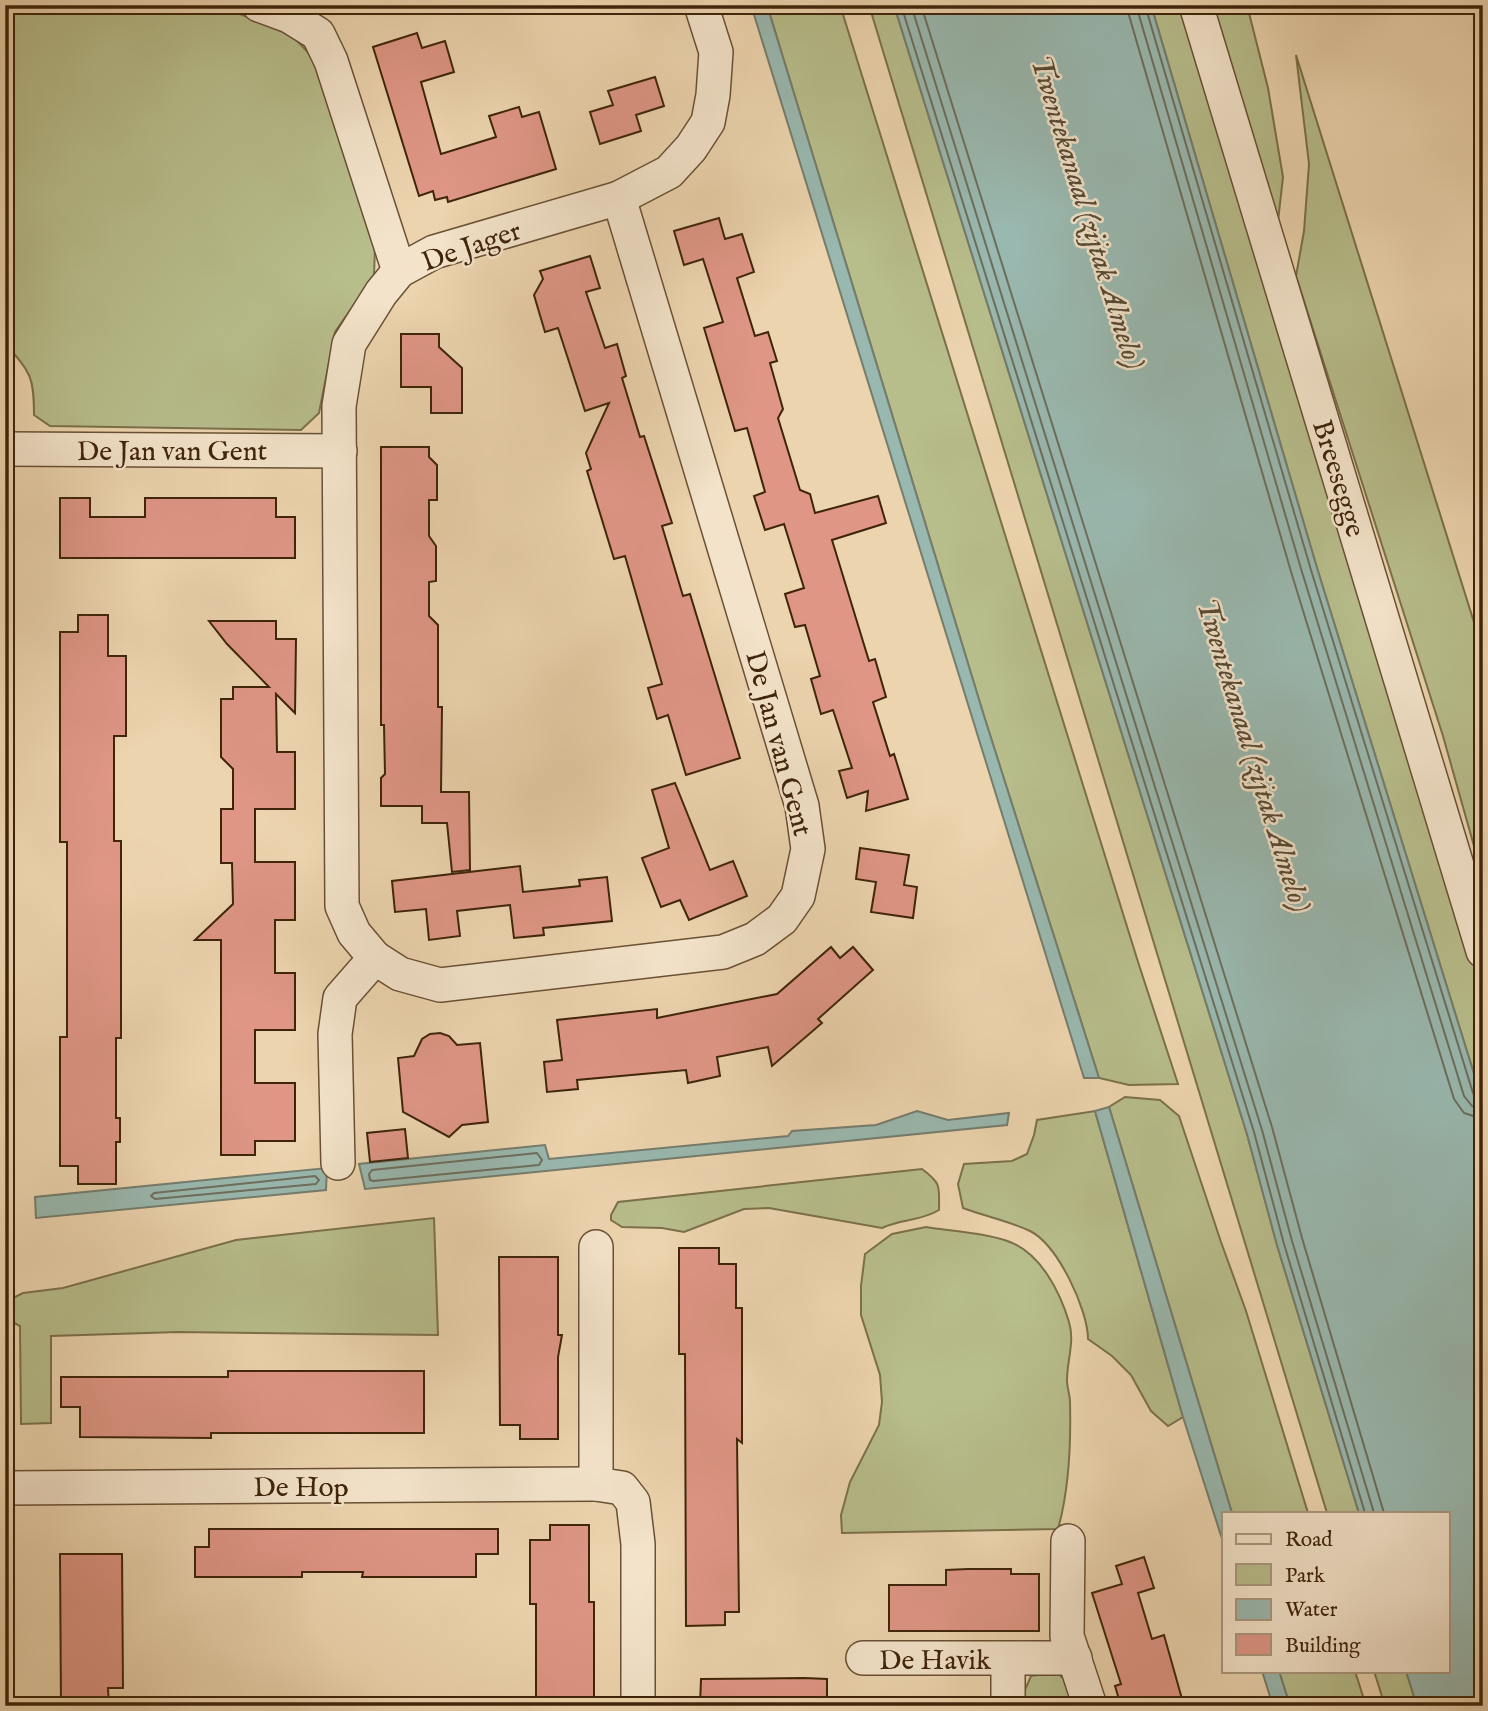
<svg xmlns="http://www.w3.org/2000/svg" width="1488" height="1711" viewBox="0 0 1488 1711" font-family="'IM FELL English',serif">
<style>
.green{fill:#b7bd8b;stroke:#7b704b;stroke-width:2}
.water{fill:#99b8af;stroke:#757d6d;stroke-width:2}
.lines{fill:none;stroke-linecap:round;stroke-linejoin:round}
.shore{stroke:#6c6e5d;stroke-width:2}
.building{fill:#df9685;stroke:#3f240b;stroke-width:2}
.minor-casing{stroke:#6a5034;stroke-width:36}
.minor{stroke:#f3e3ca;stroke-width:33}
.labels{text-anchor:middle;stroke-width:5;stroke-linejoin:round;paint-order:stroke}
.street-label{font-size:28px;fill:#3f240b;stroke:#f3e3ca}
.water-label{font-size:30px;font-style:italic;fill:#564934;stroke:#f3e3ca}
</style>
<rect width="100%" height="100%" fill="#ecd4ae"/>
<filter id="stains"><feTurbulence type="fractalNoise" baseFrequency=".00286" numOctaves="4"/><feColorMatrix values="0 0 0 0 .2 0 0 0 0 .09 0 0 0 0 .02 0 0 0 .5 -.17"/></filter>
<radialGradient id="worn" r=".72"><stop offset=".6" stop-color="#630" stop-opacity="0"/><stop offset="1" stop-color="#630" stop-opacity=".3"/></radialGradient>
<g class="green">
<path d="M5 5H216L290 33 315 60 375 247 374 276 335 332 319 413 301 430 50 426 34 415C34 377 31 372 5 344Z"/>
<polygon points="767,5 840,5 1139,965 1178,1084 1129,1085 1099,1078 984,716"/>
<polygon points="869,5 894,5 1247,1134 1277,1245 1359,1513 1327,1513"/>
<polygon points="1151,5 1181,5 1483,983 1483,1103 1317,568"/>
<polygon points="1208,5 1247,5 1268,88 1283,177 1277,230"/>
<polygon points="1296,55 1483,651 1483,878 1443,736 1296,276 1304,231 1309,164"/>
<polygon points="1125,1097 1160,1100 1179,1116 1221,1242 1246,1311 1308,1513 1232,1513 1109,1107"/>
<path d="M1095 1111 1183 1417 1168 1426 1151 1411 1131 1375 1112 1356 1088 1339C1088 1310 1058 1245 1030 1231 1009 1221 984 1216 963 1208L958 1184 964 1164 1012 1161 1027 1154 1034 1135 1037 1120Z"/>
<path d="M922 1169C942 1184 939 1186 939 1210 921 1221 902 1219 882 1228L769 1208 744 1209 684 1232 662 1228 622 1227 611 1220V1215L618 1202Z"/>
<polygon points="434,1218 438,1335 178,1332 51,1336 51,1423 21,1424 20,1326 9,1320 13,1298 23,1293 63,1288 236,1240"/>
<path d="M926 1227C950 1231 988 1233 1010 1242 1041 1254 1060 1292 1069 1322 1075 1342 1067 1360 1067 1380 1067 1388 1070 1395 1070 1402 1071 1443 1069 1490 1058 1529L842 1533 841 1515 850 1482 879 1425 882 1402 880 1375 861 1315V1286L865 1254 892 1234Z"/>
<polygon points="1279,1671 1355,1671 1366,1706 1290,1706"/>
<polygon points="1374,1671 1406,1671 1417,1706 1385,1706"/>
<polygon points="1057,1672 1076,1692 1080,1706 1018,1706 1031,1676"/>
</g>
<g class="water">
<polygon points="751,5 767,5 984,716 1099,1078 1084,1078"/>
<polygon points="894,5 1151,5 1317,568 1483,1103 1483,1706 1417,1706 1406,1671 1448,1671 1448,1513 1359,1513 1277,1245 1247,1134"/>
<polygon points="1109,1107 1232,1513 1224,1513 1224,1545 1183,1417 1095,1111"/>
<polygon points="917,1111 948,1120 1009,1113 1007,1125 365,1189 359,1164 545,1145 549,1159 788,1136 792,1131 876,1125"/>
<polygon points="327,1168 326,1190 36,1218 35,1197"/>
<polygon points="1262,1671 1279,1671 1290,1706 1273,1706"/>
</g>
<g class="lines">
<g class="shore">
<polyline points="901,5 1254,1132 1284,1244 1365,1513"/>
<polyline points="911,5 1262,1130 1292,1241 1374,1513"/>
<polyline points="921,5 1272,1127 1302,1238 1384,1513"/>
<polyline points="1126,5 1292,575 1454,1099 1464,1113 1483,1119"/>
<polyline points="1136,5 1302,572 1464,1096 1472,1106 1483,1108"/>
<polyline points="1145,5 1311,570 1473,1093 1476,1098 1483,1099"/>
<polygon points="537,1153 542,1160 539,1165 373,1181 370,1180 369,1174 372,1170"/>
<polygon points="315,1176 319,1180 316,1184 155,1199 151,1196 154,1193"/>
</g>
</g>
<g class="building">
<polygon points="417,33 422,48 445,41 454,72 421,82 441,154 496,137 489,116 519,107 522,117 539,112 556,169 448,202 447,197 435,200 433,191 419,196 373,47"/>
<polygon points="655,77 664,106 636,115 641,131 600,144 590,112 613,105 608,91"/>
<polygon points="719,218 725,239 742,234 754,272 737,278 755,336 768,332 777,361 770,363 783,409 778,418 800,490 810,494 815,513 878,496 886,523 832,540 869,661 875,659 886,697 873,702 890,756 894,754 908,799 866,811 868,791 847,798 839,771 852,768 833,710 821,714 811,679 820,676 805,625 795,627 785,594 804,588 784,524 765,530 754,496 765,492 747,428 735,431 704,328 723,322 703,259 684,265 674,231"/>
<polygon points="590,256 600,288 586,292 605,348 617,344 626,376 622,378 640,437 644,436 672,523 662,526 683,596 690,594 740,758 686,775 668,715 657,719 648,688 662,684 625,556 614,559 587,471 591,469 586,453 609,403 585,411 558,328 545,332 534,295 543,279 540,271"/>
<polygon points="401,334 439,334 439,347 462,368 462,413 431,413 431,387 401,387"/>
<polygon points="381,447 429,447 429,457 437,465 437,500 429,500 429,536 436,546 436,581 429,582 429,616 438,625 438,707 442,707 441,792 469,792 470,870 452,872 447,823 422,823 422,806 381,806 381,778 385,774 384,725 381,725"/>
<polygon points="60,498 90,498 90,517 145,517 145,498 276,498 276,517 295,517 295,558 60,558"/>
<polygon points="78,615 108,615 108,656 126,656 126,736 114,736 114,841 121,841 121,1038 116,1038 116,1118 120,1118 120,1142 116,1142 116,1184 78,1184 78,1166 60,1166 60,1037 67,1037 67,842 60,842 60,632 78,632"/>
<polygon points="209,621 276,621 276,639 296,639 295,713 276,694 277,752 295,752 295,809 255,809 255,862 295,862 295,920 275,920 275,973 295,973 295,1030 255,1030 255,1083 295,1083 295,1141 255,1141 255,1155 221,1155 221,940 195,940 233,904 232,863 221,863 221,809 233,809 233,769 221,757 221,699 233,699 233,687 269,687 227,644"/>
<polygon points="675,783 710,870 733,861 747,896 689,920 680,900 661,907 642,858 669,848 652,790"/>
<polygon points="860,848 909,855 904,885 917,887 913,918 871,912 876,882 856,879"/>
<polygon points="520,866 523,892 580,886 579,880 607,877 612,921 543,928 544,935 514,938 510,905 457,911 460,936 429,940 426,909 395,912 392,881"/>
<polygon points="831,947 840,958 853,947 873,970 818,1019 822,1023 772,1066 768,1047 717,1057 720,1076 688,1083 686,1070 577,1080 578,1089 547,1092 544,1062 562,1060 557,1020 657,1009 657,1018 777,994"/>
<polygon points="440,1033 449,1036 457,1045 480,1043 488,1122 462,1125 449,1137 403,1112 398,1058 414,1056 422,1039 430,1034"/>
<polygon points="405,1129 408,1158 370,1162 367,1133"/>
<polygon points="679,1248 719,1248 719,1264 736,1264 736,1308 742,1308 742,1443 737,1439 739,1612 725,1612 725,1625 686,1626 685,1354 679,1354"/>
<polygon points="499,1257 558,1257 558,1335 562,1335 558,1357 558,1439 520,1439 520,1425 500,1425"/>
<polygon points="228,1371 424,1371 424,1433 211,1433 211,1438 80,1437 80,1407 61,1407 61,1377 228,1377"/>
<polygon points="550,1525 589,1525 589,1602 594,1602 594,1706 536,1706 536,1604 530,1604 530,1540 550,1540"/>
<polygon points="209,1529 498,1529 498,1554 476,1554 476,1577 362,1577 363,1572 302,1572 302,1577 195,1577 195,1547 209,1547"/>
<polygon points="60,1554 122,1554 123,1688 108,1688 109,1706 61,1706"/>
<polygon points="1144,1557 1154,1588 1138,1593 1152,1639 1164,1635 1184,1706 1121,1706 1115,1686 1121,1684 1092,1593 1122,1584 1116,1566"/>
<polygon points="968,1569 1011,1569 1011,1574 1039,1574 1039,1631 889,1631 889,1585 946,1585 946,1570"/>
<polygon points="804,1678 827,1679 827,1706 700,1706 701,1679"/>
</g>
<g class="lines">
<g class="minor-casing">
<g id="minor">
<polyline points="259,5 289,16 318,34 331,61 399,271"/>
<polyline points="1196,5 1483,951"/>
<polyline points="5,449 340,451"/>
<polyline points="375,958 400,974 440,985 723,952 755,939 782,919 798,896 808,849 802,806 619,198"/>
<polyline points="338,1163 335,1034 340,998 375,958 354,933 342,906 339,406 349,344 381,293 399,271 434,252 619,198 669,172 691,148 708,122 713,95 716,52 701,5"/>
<polyline points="596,1247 596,1484 622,1488 633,1502 638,1544 638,1706"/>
<polyline points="5,1488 596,1484"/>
<polyline points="1068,1541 1067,1636 1090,1706"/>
<polyline points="863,1658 1075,1658"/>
<polyline points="1008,1706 1008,1659"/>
</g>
</g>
<use href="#minor" class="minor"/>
</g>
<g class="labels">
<g class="street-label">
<text transform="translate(471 245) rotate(-19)" y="10">De Jager</text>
<text x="172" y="460">De Jan van Gent</text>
<text transform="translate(1340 478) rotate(73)" y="10">Breesegge</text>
<text transform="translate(780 743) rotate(75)" y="10">De Jan van Gent</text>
<text x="301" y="1496">De Hop</text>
<text x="935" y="1669">De Havik</text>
</g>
<g class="water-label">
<text transform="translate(1088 212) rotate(73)" y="10">Twentekanaal (zijtak Almelo)</text>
<text transform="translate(1254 755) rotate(73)" y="10">Twentekanaal (zijtak Almelo)</text>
</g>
</g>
<rect width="1488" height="1711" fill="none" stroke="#ecd4ae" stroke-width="28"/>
<rect x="7" y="7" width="1474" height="1697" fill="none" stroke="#3f240b" stroke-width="3.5"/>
<rect x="14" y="14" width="1460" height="1683" fill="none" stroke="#3f240b" stroke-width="2"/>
<rect x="1222" y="1512" width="228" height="161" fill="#f3e3ca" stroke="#ab977e" stroke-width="2"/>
<rect x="1236" y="1534" width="35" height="10" fill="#f3e3ca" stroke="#ab977e" stroke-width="2"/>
<text x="1285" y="1546" font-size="21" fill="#3f240b">Road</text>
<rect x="1236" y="1564" width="35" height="21" fill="#b7bd8b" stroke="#ab977e" stroke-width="2"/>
<text x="1285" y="1582" font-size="21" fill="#3f240b">Park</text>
<rect x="1236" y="1599" width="35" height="21" fill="#99b8af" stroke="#ab977e" stroke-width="2"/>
<text x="1285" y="1616" font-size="21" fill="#3f240b">Water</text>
<rect x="1236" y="1634" width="35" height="21" fill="#df9685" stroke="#ab977e" stroke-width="2"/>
<text x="1285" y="1652" font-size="21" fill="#3f240b">Building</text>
<rect width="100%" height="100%" filter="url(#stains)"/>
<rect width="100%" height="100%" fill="url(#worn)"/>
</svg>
